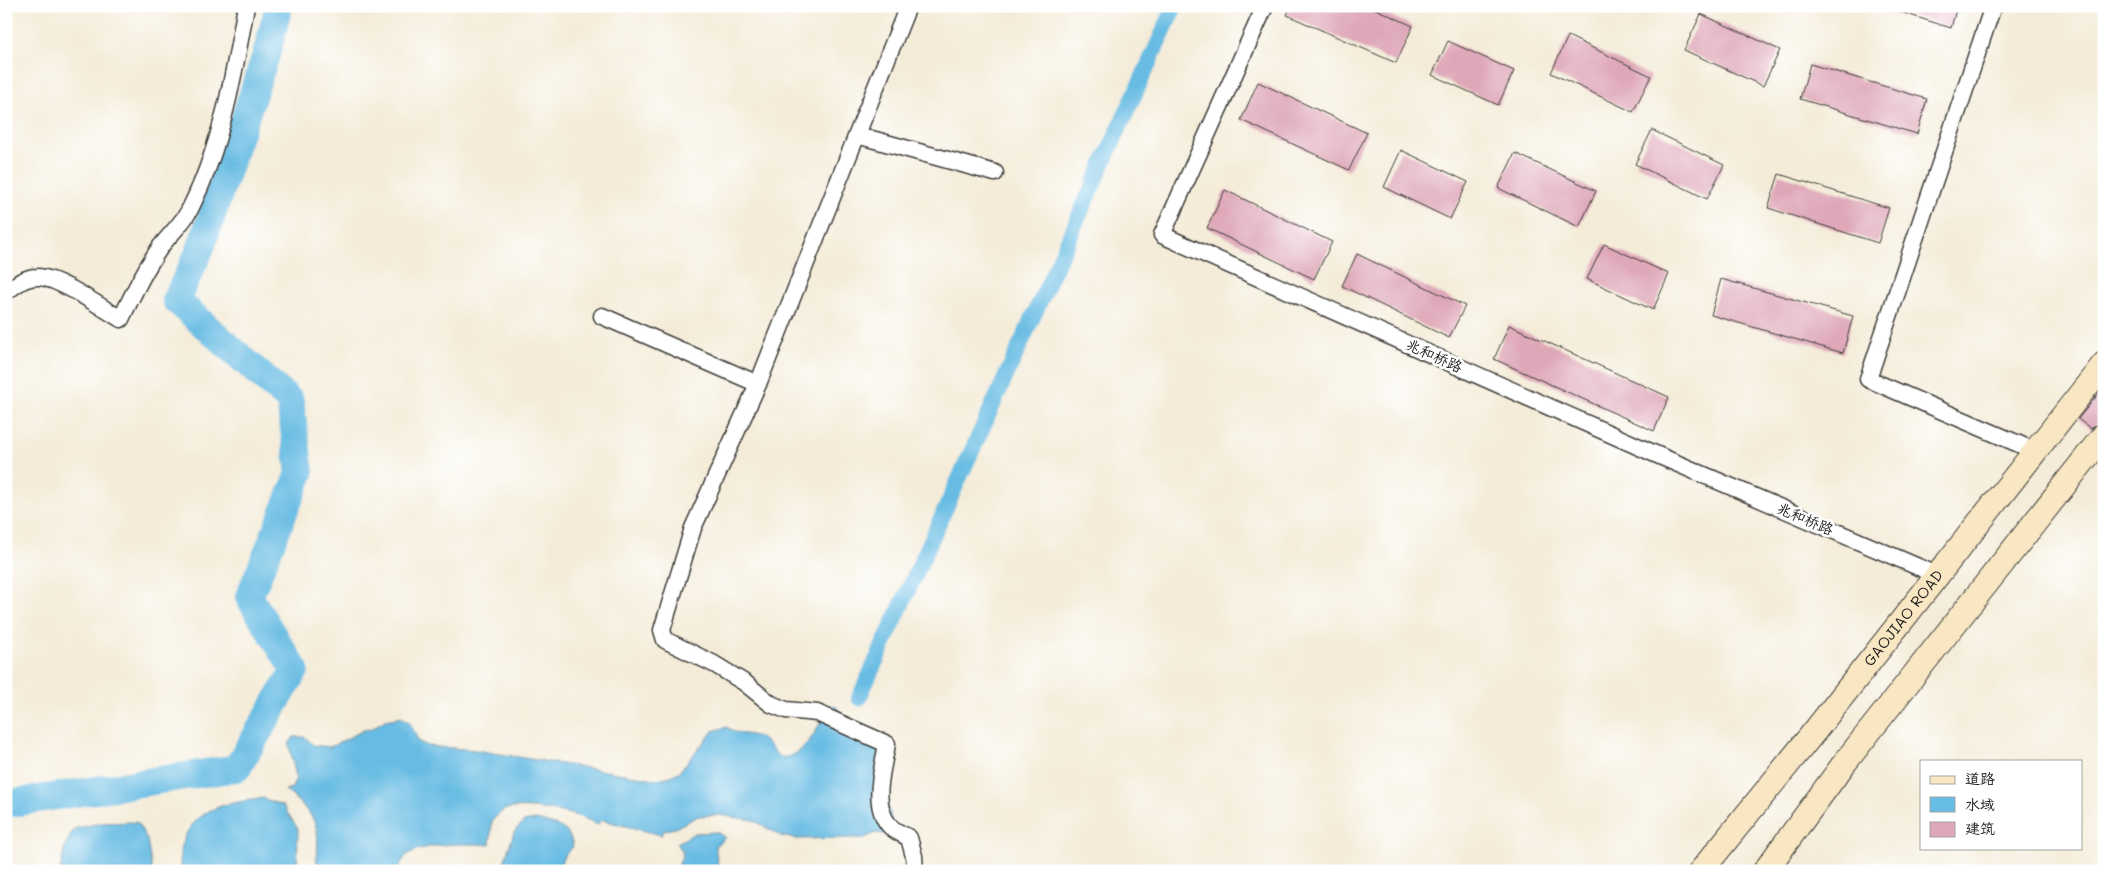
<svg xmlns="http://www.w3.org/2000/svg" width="2110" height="877" viewBox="0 0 2110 877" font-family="Mali,'LXGW WenKai TC',sans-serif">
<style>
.water{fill:#67bce3;stroke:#426c80}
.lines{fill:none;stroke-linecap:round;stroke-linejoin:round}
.canal{stroke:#67bce3;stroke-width:16}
.river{stroke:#67bce3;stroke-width:28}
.building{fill:#dfa8b9}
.street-casing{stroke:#3c3b38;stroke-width:19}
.secondary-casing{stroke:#3c3b38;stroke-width:26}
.street{stroke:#fff;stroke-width:16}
.secondary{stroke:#f9e7c3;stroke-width:24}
.labels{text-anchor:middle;stroke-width:5;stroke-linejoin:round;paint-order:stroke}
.street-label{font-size:15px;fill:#1c1c1c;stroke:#fff}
</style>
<rect width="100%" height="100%" fill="#fff"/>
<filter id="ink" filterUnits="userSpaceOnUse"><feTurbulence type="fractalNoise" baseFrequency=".02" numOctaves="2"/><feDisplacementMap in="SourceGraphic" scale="10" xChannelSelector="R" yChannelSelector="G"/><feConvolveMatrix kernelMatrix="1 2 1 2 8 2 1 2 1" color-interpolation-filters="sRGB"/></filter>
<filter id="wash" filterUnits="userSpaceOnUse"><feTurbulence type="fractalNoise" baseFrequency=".0096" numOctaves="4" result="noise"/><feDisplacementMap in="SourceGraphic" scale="20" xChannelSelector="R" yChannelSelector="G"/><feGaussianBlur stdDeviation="1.12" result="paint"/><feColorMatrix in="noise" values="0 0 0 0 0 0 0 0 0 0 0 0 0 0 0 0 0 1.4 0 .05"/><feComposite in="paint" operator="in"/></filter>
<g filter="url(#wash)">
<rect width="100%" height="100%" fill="#f4ecd8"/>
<g class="water">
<path d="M828 705 837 707C842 717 847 734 858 740 866 744 873 742 879 749L876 774 891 816 885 834 875 833 863 839 853 838 796 839 781 836 753 820 718 815 698 816 675 828 664 830 661 835 602 820 597 825C582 813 526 804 507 809 502 810 496 817 492 821L490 845C469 843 425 843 408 854 403 858 400 866 397 871H316C319 825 322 821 285 790L292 788 296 778 289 744 294 737H305L313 745 330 747 364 730 371 729 385 720 401 717 410 723 419 742 428 746 475 750 655 779 668 777 679 772 713 731 727 727C740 737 746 732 758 737 767 741 773 750 779 757 804 761 820 725 828 705Z"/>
<path d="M263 798 283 806 298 829 297 871H181C177 843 189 818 216 808 230 802 248 801 263 798Z"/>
<path d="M537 820C555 826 570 825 573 847L564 856 557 871H501L514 832 523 822Z"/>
<polygon points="137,822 147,839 152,871 60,871 65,846 74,829 100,823"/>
<polygon points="717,832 725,838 715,846 719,871 677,871 683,852 677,843 695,833"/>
</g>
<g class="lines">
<polyline class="canal" points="859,698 1175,6"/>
<polyline class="river" points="6,804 237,768 295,670 249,597 300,473 290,401 176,300 200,250 266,55 279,6"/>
</g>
<g id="blocks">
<g class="building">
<polygon points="1291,6 1369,6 1413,26 1396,63 1287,15"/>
<polygon points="1891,6 1957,6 1951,28 1891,9"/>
<polygon points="1701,14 1780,50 1763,86 1684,50"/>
<polygon points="1568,36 1651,76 1633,112 1551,73"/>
<polygon points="1448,41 1514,71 1498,105 1432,75"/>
<polygon points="1810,64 1927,99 1917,134 1800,99"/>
<polygon points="1258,82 1367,133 1349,170 1241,120"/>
<polygon points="1652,130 1724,165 1707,199 1635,164"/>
<polygon points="1401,150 1468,182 1450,219 1384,187"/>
<polygon points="1515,153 1596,191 1579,227 1498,188"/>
<polygon points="1779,174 1889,208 1878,243 1768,208"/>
<polygon points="1225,190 1332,242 1314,279 1207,228"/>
<polygon points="1604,244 1669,274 1653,310 1587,279"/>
<polygon points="1357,254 1465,306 1449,338 1342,286"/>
<polygon points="1721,279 1853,316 1843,353 1711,315"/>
<polygon points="1509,325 1669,397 1654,431 1494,359"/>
<polygon points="2104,387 2104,422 2098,422 2091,429 2078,419"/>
</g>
</g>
</g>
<g filter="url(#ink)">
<use href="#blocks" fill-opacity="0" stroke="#3c3b38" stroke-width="1"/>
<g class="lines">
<g class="street-casing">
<g id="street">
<path d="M908 6 758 384 693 528 662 630 665 640 714 664 745 683 771 704 786 710 817 713 887 744C883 768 871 804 889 825 893 831 903 834 909 838L914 856 915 871"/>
<polyline points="1265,6 1162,235 1662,457 1937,575"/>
<polyline points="1993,6 1868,379 2035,451"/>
<polyline points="857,135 995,173"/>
<path d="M6 292C15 285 25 277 37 277 57 276 102 308 121 319 133 294 145 269 161 246 171 233 185 221 191 207 222 144 234 74 246 6"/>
<polyline points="602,316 758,384"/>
</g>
</g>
<g class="secondary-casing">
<g id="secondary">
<path id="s1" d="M1701 871 1814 732 2104 364"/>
<polyline points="1765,871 1846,761 2104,435"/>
</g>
</g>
<use href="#street" class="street"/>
<use href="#secondary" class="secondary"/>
</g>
</g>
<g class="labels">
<g class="street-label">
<text transform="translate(1434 356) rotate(24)" y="5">兆和桥路</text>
<text transform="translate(1805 519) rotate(23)" y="5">兆和桥路</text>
<text dy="5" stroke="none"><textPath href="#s1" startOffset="324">GAOJIAO ROAD</textPath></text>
</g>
</g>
<rect width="2110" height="877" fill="none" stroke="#fff" stroke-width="25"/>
<rect x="1920" y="760" width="162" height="90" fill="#ffffff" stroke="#a4a4a4"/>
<rect x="1930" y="776" width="25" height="8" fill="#f9e7c3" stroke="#a4a4a4"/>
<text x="1965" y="784" font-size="15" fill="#1c1c1c">道路</text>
<rect x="1930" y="797" width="25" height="15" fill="#67bce3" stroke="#a4a4a4"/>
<text x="1965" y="810" font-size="15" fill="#1c1c1c">水域</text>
<rect x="1930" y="822" width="25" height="15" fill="#dfa8b9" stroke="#a4a4a4"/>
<text x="1965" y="834" font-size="15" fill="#1c1c1c">建筑</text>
</svg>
